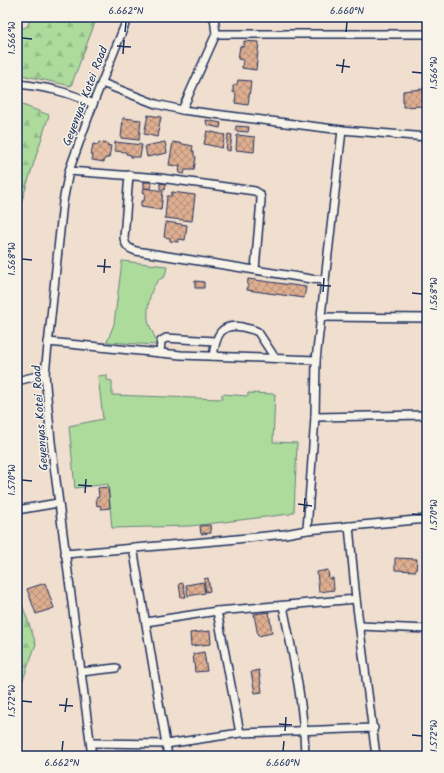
<svg xmlns="http://www.w3.org/2000/svg" width="444" height="773" viewBox="0 0 444 773" font-family="Kalam,sans-serif">
<style>
.green{fill:#addb9b;stroke:#64857c}
.forest{fill:url(#forest-firs);stroke:#64857c}
.building{fill:url(#building-cross-hatch);stroke:#1b2f5e}
.lines{fill:none;stroke-linecap:round;stroke-linejoin:round}
.minor-casing{stroke:#1b2f5e;stroke-width:10}
.minor{stroke:#f7f3e8;stroke-width:7}
.ticks{fill:none;stroke:#1b2f5e;stroke-width:1.5}
.labels{text-anchor:middle;stroke-width:3;stroke-linejoin:round;paint-order:stroke}
.street-label{font-size:12px;fill:#1b2f5e;stroke:#f7f3e8}
.neatline{fill:none;stroke:#1b2f5e;stroke-width:1.5}
.ticks-label{font-size:10px;text-anchor:middle;fill:#1b2f5e}
</style>
<defs>
<pattern id="forest-firs" width="22" height="20" patternUnits="userSpaceOnUse"><rect width="22" height="20" fill="#addb9b"/><path d="M5 1l3.5 6h-7zM16 11l3.5 6h-7z" fill="#94bc88"/></pattern>
<pattern id="building-cross-hatch" width="8" height="8" patternUnits="userSpaceOnUse"><rect width="8" height="8" fill="#deae90"/><path d="M0 0l8 8M0 8l8-8" fill="none" stroke="#b38e79"/></pattern>
</defs>
<rect width="100%" height="100%" fill="#f0dece"/>
<filter id="ink" filterUnits="userSpaceOnUse"><feTurbulence type="fractalNoise" baseFrequency=".025" numOctaves="2"/><feDisplacementMap in="SourceGraphic" scale="8" xChannelSelector="R" yChannelSelector="G"/><feConvolveMatrix kernelMatrix="1 2 1 2 8 2 1 2 1" color-interpolation-filters="sRGB"/></filter>
<g filter="url(#ink)">
<g class="green">
<path d="M122 261 167 266 165 276C163 278 159 279 157 282 149 290 146 313 149 324 152 332 156 337 156 345L107 342 114 324Z"/>
<polygon points="107,375 107,380 112,381 112,395 222,399 222,394 248,396 248,393 275,394 273,442 297,443 294,512 290,514 190,526 112,528 108,484 75,488 69,426 103,419 98,376"/>
</g>
<g class="forest">
<polygon points="30,17 97,17 71,86 17,74 17,31 28,26"/>
<polygon points="17,103 49,115 17,216"/>
<polygon points="17,590 36,644 17,696"/>
</g>
<g class="building">
<polygon points="244,41 259,42 256,70 242,68 243,60 238,59 240,46 244,47"/>
<polygon points="238,80 251,81 248,105 235,103 236,94 233,92 233,86 237,84"/>
<polygon points="423,89 424,106 403,107 403,91"/>
<polygon points="148,115 161,117 157,137 144,134"/>
<polygon points="123,118 141,120 139,140 121,138"/>
<polygon points="206,120 221,123 220,128 207,125"/>
<polygon points="236,126 249,127 248,132 236,131"/>
<polygon points="207,131 225,135 222,148 204,144"/>
<polygon points="228,134 232,135 230,151 226,150"/>
<polygon points="237,135 255,137 254,152 236,150"/>
<polygon points="99,142 108,144 107,145 111,146 109,158 105,158 104,162 92,160 93,155 91,155 93,144 98,145"/>
<polygon points="115,142 142,145 140,157 131,157 131,155 126,154 126,152 115,151"/>
<polygon points="165,142 167,153 147,157 145,146"/>
<polygon points="173,142 193,146 192,151 194,151 194,156 196,157 194,170 185,170 184,174 179,173 180,165 177,166 169,165"/>
<polygon points="144,182 152,182 151,189 144,188"/>
<polygon points="160,183 166,184 165,190 160,189"/>
<polygon points="144,188 163,191 161,210 141,207 141,201 144,201 145,193 143,192"/>
<polygon points="172,192 195,195 192,221 165,218 167,196 171,196"/>
<polygon points="166,222 187,225 185,240 178,239 178,242 170,241 170,238 164,237"/>
<polygon points="248,279 306,287 304,298 247,290"/>
<polygon points="195,281 204,282 204,288 195,288"/>
<polygon points="108,487 110,508 101,509 100,505 97,506 96,498 99,497 98,488"/>
<polygon points="210,525 211,533 201,534 200,526"/>
<polygon points="395,558 417,559 416,571 395,570"/>
<polygon points="328,570 329,579 333,578 334,590 319,592 317,572"/>
<polygon points="208,578 210,591 206,592 204,579"/>
<polygon points="203,582 205,593 188,596 186,585"/>
<polygon points="45,583 54,608 36,614 27,589"/>
<polygon points="183,583 186,597 181,597 179,584"/>
<polygon points="269,612 272,633 258,636 254,614"/>
<polygon points="210,631 211,644 191,646 190,633"/>
<polygon points="204,652 207,671 195,672 193,654"/>
<polygon points="259,670 262,692 255,693 251,672"/>
<polygon points="199,752 199,756 180,756 180,753"/>
</g>
<g class="lines">
<g class="minor-casing">
<g id="minor">
<polyline points="216,34 427,34"/>
<polyline points="102,83 156,104 182,110 342,130 427,137"/>
<path d="M17 84C45 87 68 91 93 104"/>
<polyline points="182,110 216,34 214,17"/>
<polyline points="69,171 160,178 255,191 260,194 261,200 255,269"/>
<path d="M129 175 124 238C126 247 128 248 136 251L311 279 325 280"/>
<polyline points="321,317 427,318"/>
<polyline points="48,342 181,355 316,360"/>
<polyline points="160,353 161,341 166,338 215,341"/>
<path d="M213 356C216 336 220 323 242 327 248 329 253 329 258 332L275 358"/>
<polyline points="17,381 45,374"/>
<polyline points="315,417 427,415"/>
<polyline points="17,510 58,503"/>
<polyline points="349,526 356,599 376,756"/>
<polyline points="307,530 315,417 316,360 342,130"/>
<polyline points="133,547 168,756"/>
<polyline points="65,554 227,540 285,534 307,530 427,519"/>
<path d="M283 606C293 656 304 704 305 756"/>
<polyline points="217,611 240,733"/>
<polyline points="146,622 217,611 356,599"/>
<polyline points="360,626 427,629"/>
<polyline points="81,672 116,668"/>
<polyline points="91,743 166,744 240,733 374,728"/>
<polyline points="92,756 51,442 45,374 63,202 69,171 93,104 128,17"/>
</g>
</g>
<use href="#minor" class="minor"/>
</g>
</g>
<path class="ticks" d="M125 32 126 22M346 32 347 22M22 38 32 39M117 46 131 47M123 54 124 40M336 65 350 67M412 72 422 73M342 73 344 59M22 259 32 260M97 266 111 267M104 273 105 259M317 285 331 286M323 292 324 278M412 293 422 294M22 480 32 481M78 485 92 486M85 493 86 479M298 504 312 506M304 512 305 498M412 514 422 515M22 701 32 702M59 705 73 706M65 712 67 698M279 724 292 725M285 731 286 717M412 735 422 736M62 751 63 741M283 751 284 741"/>
<g class="labels">
<g class="street-label">
<text transform="translate(85 96) rotate(-69)" y="4">Geyenyas Kotei Road</text>
<text transform="translate(40 418) rotate(-94)" y="4">Geyenyas Kotei Road</text>
</g>
</g>
<rect width="444" height="773" fill="none" stroke="#f7f3e8" stroke-width="44"/>
<rect x="22" y="22" width="400" height="729" class="neatline"/>
<g class="ticks-label">
<text x="126" y="14">6.662°N</text>
<text x="347" y="14">6.660°N</text>
<text transform="translate(11 38) rotate(-90)" y="4">1.566°W</text>
<text transform="translate(433 73) rotate(-90)" y="4">1.566°W</text>
<text transform="translate(11 259) rotate(-90)" y="4">1.568°W</text>
<text transform="translate(433 294) rotate(-90)" y="4">1.568°W</text>
<text transform="translate(11 480) rotate(-90)" y="4">1.570°W</text>
<text transform="translate(433 515) rotate(-90)" y="4">1.570°W</text>
<text transform="translate(11 701) rotate(-90)" y="4">1.572°W</text>
<text transform="translate(433 736) rotate(-90)" y="4">1.572°W</text>
<text x="62" y="766">6.662°N</text>
<text x="283" y="766">6.660°N</text>
</g>
</svg>
